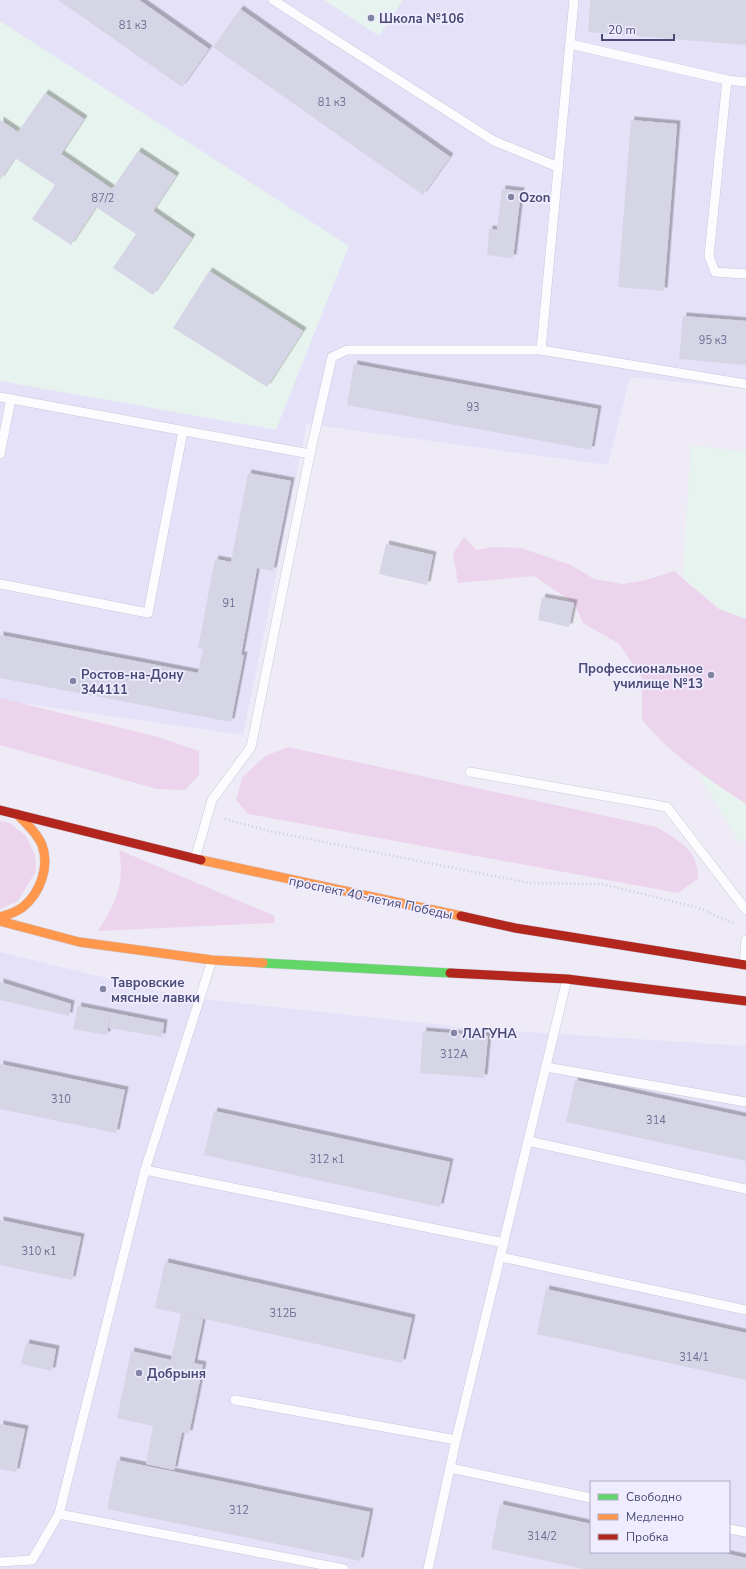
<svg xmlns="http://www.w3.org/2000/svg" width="746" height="1569" viewBox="0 0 746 1569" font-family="'Nunito Sans',sans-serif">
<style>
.residential{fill:#e5e1f9;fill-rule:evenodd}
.education{fill:#e7f3ee}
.green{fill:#ecd5ec}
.building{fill:#d6d5e6;filter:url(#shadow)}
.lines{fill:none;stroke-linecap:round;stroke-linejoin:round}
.lane-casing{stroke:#cac9d9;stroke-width:10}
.fast-casing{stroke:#cac9da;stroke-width:10}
.slow-casing{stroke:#cac9da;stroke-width:10}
.jam-casing{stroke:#cac9da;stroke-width:10}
.path{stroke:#cbcbd8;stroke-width:2.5;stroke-dasharray:1 3;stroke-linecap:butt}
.lane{stroke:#fcfcfe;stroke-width:9}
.fast{stroke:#63d668;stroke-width:9}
.slow{stroke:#ff974d;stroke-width:9}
.jam{stroke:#b3261e;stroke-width:9}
.poi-dot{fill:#8383a3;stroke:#f0ecff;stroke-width:1.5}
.labels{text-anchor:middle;stroke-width:3.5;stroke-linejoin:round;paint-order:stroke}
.number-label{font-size:11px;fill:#6e6f93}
.poi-label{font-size:13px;font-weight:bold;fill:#494b76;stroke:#f0ecff;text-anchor:start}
.street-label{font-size:13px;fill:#494b76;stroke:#f0ecff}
</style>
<defs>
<filter id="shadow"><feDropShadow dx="3.5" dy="-3.5" stdDeviation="0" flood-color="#0004"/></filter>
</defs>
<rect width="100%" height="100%" fill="#eeebf7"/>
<g class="residential">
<polygon points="0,0 746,0 746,389 630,377 608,465 307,424 243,735 0,700"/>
<path d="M0 952 183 997 480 1029 746 1046V1569H0ZM591 1482H729V1552H591Z"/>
</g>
<g class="education">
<polygon points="324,0 403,0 379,36"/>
<polygon points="0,21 349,246 276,430 0,381"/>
<polygon points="691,445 746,452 746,842 738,841 671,725 680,625"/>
</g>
<g class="green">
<path d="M464 537 477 550 492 547 521 548 571 565 594 579 623 584 646 580 674 571 719 609 746 619V804C708 779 671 755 642 720V678L619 644 583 623 574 603 534 576 458 583 453 554Z"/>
<polygon points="0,698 158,737 199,751 199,775 185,790 157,789 0,745"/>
<path d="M288 747 657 827C680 842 698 849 698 879L678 893 248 814 236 800 242 778 265 756Z"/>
<polygon points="0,821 10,823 26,836 35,855 36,871 18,901 0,909"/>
<path d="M119 850 275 916 274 923 98 931C116 902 125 884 119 850Z"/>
</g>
<g class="building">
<polygon points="58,0 139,0 209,49 182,87"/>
<polygon points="590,0 746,0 746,45 588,32"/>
<polygon points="240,9 450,157 423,195 213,47"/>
<polygon points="45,93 84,119 61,154 112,189 138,151 176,176 153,211 192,238 153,295 113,268 136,234 96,207 71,245 32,219 55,185 15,158 0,180 0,120 18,132"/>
<polygon points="631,120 677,124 664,291 618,287"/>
<polygon points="502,189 521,191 513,258 487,255 489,229 497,230"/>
<polygon points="209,271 303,331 267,387 173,328"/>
<polygon points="683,316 746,321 746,365 679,359"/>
<polygon points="354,364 598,409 591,450 347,405"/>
<polygon points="248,473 291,481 273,571 257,568 241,655 244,655 231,722 0,678 0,635 198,673 203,649 198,648 215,559 231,562"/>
<polygon points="386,544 433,555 427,585 379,574"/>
<polygon points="542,597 574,603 569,627 538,620"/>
<polygon points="0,982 71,1004 69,1016 0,1000"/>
<polygon points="78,1006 164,1023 162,1037 109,1028 110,1015 107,1035 73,1029"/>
<polygon points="423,1031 488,1036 484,1078 420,1073"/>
<polygon points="0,1064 125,1090 116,1133 0,1109"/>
<polygon points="575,1080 746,1117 746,1161 566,1122"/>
<polygon points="214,1111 450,1162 440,1207 204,1155"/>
<polygon points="0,1220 81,1237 72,1280 0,1265"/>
<polygon points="165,1262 412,1318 402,1363 155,1308"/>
<polygon points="546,1289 746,1333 746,1380 537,1334"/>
<polygon points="181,1314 203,1319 194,1363 203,1365 189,1434 182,1432 174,1470 146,1464 153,1426 117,1418 131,1351 171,1360"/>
<polygon points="26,1343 56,1349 52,1371 21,1364"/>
<polygon points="0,1424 25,1429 16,1472 0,1469"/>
<polygon points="117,1460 370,1512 360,1561 107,1509"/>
<polygon points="500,1504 591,1524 591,1552 719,1552 746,1558 746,1569 584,1569 491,1549"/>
</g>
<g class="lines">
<g class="lane-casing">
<g id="lane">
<polyline points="273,0 494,141 558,167"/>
<polyline points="570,44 727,80 746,82"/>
<polyline points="727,80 709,256 715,272 746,274"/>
<polyline points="541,350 574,0"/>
<polyline points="0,397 310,454"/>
<polyline points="0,454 11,399"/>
<polyline points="0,584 148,613 183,431"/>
<polyline points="470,772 667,807 746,910"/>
<polyline points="195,859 212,800 251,747 310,454 332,357 347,350 541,350 746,384"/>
<polyline points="744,965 746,940"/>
<polyline points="546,1067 746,1102"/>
<polyline points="528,1141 746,1189"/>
<polyline points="145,1170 504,1243"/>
<polyline points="501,1257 746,1310"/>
<polyline points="235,1400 456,1440"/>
<polyline points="450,1468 591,1498"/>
<polyline points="59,1514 344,1569"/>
<polyline points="729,1529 746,1532"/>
<polyline points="0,1562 32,1560 59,1514 145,1170 212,960"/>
<polyline points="428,1569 456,1440 567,979"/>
</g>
</g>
<g class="fast-casing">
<polyline id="fast" points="263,963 450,973"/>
</g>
<g class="slow-casing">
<g id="slow">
<polyline points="201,860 461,916"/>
<path d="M0 917C8 915 16 912 23 907 40 893 50 867 42 845 37 833 26 823 17 814"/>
<polyline points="0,921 79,942 212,960 263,963"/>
</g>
</g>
<g class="jam-casing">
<g id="jam">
<polyline points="0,810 201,860"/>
<polyline points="461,916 515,928 746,965"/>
<polyline points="450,973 567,979 746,1001"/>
</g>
</g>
<polyline class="path" points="225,819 269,831 529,883 602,884 699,908 735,924"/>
<use href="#lane" class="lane"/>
<use href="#fast" class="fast"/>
<use href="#slow" class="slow"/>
<use href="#jam" class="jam"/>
</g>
<g class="poi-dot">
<circle cx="371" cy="18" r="4"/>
<circle cx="511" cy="197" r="4"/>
<circle cx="711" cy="675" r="4"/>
<circle cx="73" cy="681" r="4"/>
<circle cx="103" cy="989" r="4"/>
<circle cx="454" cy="1033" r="4"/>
<circle cx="139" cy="1373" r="4"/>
</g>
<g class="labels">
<g class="number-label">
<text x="133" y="29">81 к3</text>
<text x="332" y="106">81 к3</text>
<text x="103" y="202">87/2</text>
<text x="713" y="344">95 к3</text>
<text x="473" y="411">93</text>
<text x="229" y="607">91</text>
<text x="454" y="1058">312А</text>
<text x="61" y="1103">310</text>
<text x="656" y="1124">314</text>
<text x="327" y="1163">312 к1</text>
<text x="39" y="1255">310 к1</text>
<text x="283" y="1317">312Б</text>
<text x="694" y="1361">314/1</text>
<text x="239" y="1514">312</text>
<text x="542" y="1540">314/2</text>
</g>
<g class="poi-label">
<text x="379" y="23">Школа №106</text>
<text x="519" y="202">Ozon</text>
<text x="703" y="673" text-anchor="end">Профессиональное<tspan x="703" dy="15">училище №13</tspan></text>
<text x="81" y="679">Ростов-на-Дону<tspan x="81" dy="15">344111</tspan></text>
<text x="111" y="987">Тавровские<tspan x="111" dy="15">мясные лавки</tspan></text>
<text x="462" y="1038">ЛАГУНА</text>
<text x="147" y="1378">Добрыня</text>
</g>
<g class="street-label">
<text transform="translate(371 897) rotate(12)" y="5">проспект 40-летия Победы</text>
</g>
</g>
<rect x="590" y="1481" width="140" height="72" fill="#f0ecff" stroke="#adacc8"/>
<rect x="598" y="1494" width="20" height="6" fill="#63d668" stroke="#adacc8"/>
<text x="626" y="1501" font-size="12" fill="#494b76">Свободно</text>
<rect x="598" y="1514" width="20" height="6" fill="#ff974d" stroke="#adacc8"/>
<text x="626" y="1521" font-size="12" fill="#494b76">Медленно</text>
<rect x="598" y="1534" width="20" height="6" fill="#b3261e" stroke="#adacc8"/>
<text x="626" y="1541" font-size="12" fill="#494b76">Пробка</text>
<path d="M602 34v6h72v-6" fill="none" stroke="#494b76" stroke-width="2"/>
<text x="608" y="34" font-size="12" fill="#494b76" stroke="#f0ecff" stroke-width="3" paint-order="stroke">20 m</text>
</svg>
